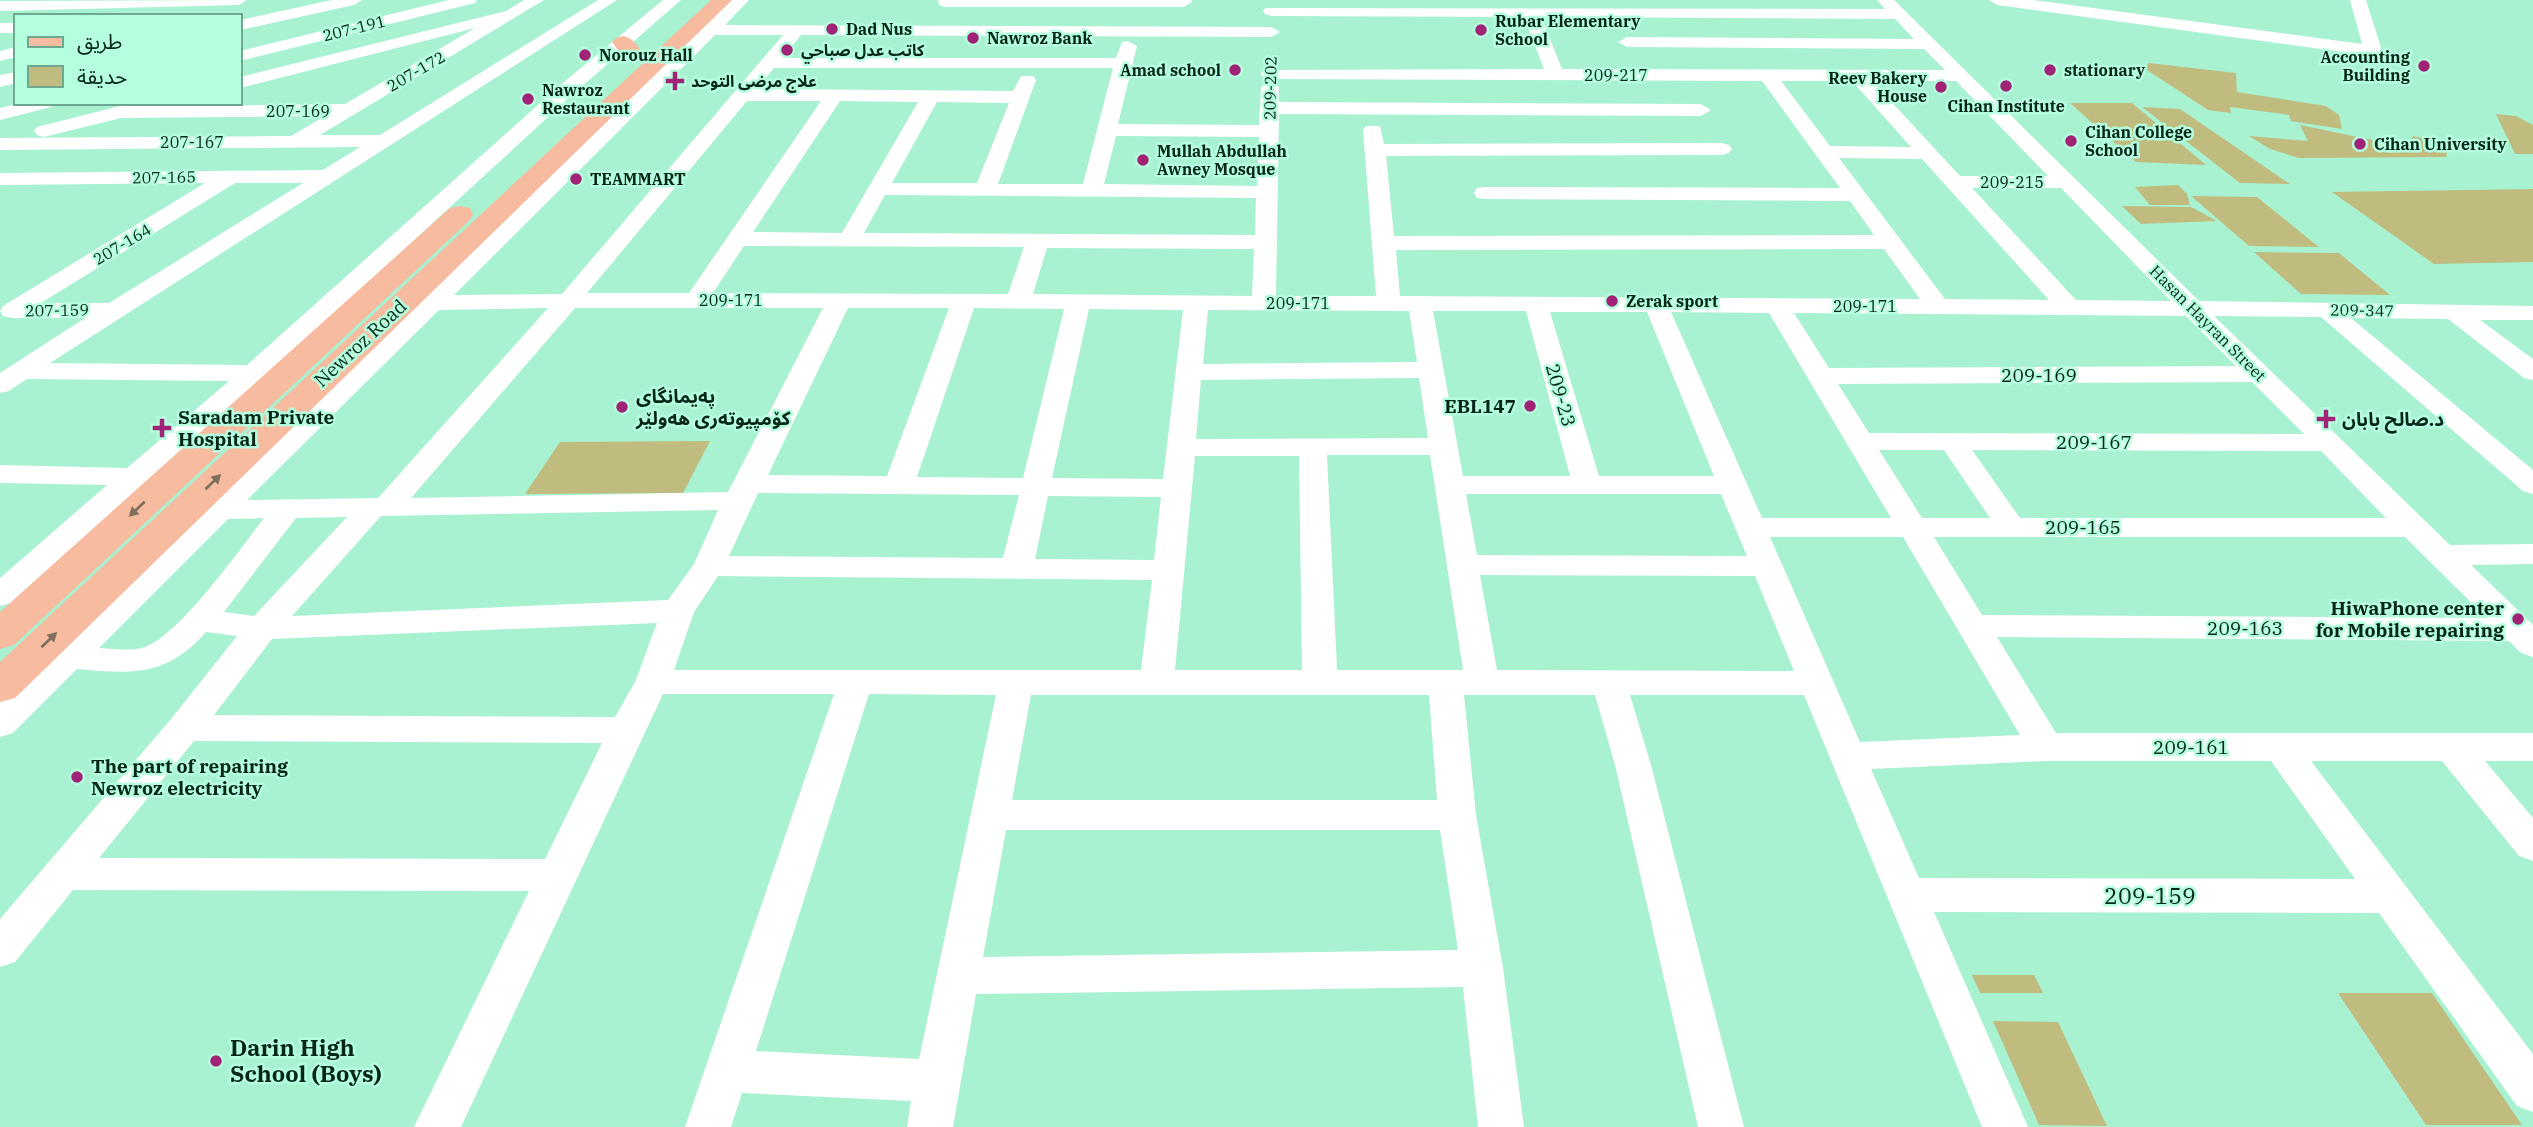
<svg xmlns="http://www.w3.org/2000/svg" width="2533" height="1127" viewBox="0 0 2533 1127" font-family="'IBM Plex Serif','Noto Sans Arabic',serif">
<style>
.green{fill:#c0bc80}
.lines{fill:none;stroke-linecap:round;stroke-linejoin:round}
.minor{fill:#fff;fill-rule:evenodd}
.major{fill:#f7bba0;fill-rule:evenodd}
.oneway{fill:#7f705d}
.poi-dot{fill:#a12377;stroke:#b5ffde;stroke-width:2.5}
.labels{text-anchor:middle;stroke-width:5;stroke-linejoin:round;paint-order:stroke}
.far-poi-label{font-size:16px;font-weight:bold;fill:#07261a;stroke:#b5ffde;text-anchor:start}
.far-street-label{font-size:16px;fill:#07261a;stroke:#b5ffde}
.street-label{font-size:19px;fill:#07261a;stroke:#b5ffde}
.poi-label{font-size:19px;font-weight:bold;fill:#07261a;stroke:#b5ffde;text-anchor:start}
.near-street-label{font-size:23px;fill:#07261a;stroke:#b5ffde}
.near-poi-label{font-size:23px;font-weight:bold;fill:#07261a;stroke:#b5ffde;text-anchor:start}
</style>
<rect width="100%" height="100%" fill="#a8f2d1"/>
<g class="green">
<polygon points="2149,63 2236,73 2237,92 2326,106 2339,115 2342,129 2291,121 2289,115 2230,107 2231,113 2208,110 2144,68"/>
<polygon points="2070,103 2132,103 2206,165 2136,162"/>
<polygon points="2142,107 2180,109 2290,184 2240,183"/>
<polygon points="2496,114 2516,116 2533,125 2533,154 2515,154"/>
<polygon points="2300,125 2406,147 2413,136 2434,141 2448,149 2446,157 2299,158 2270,149 2249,136 2308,141"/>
<polygon points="2178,185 2187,194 2190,205 2150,205 2135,187"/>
<polygon points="2533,189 2533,262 2434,264 2332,192"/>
<polygon points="2191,196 2257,197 2319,247 2249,246"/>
<polygon points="2122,206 2191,207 2217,221 2141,224"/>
<polygon points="2254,252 2339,253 2390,295 2301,294"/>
<polygon points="710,441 683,493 525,494 560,442"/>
<polygon points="1972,975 2034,975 2043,993 1980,993"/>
<polygon points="2338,993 2432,993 2522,1125 2426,1125"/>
<polygon points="1993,1021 2058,1022 2107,1126 2039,1125"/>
</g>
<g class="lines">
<g class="minor">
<polygon points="247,0 239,5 0,11 0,1"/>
<polygon points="332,0 362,0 354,5 240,30 240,20"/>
<polygon points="449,0 477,0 475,3 240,61 240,51"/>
<path d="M524 0H544L320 135H380L598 0H617L50 363 247 365 558 87 663 0H681L572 95 276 367 11 603 0 606V578L107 485 0 483V465L127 468 229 381 27 379 9 391 0 393V373L85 318H12L3 316 0 311 3 306 205 183 0 185V173L323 170 360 147 0 150V138L291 136 325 116 121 118 44 137 37 135 34 131 37 127 132 103H147L149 106 345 104 475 28 240 88V77L506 11ZM235 183H303L109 303H41Z"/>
<path d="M732 0H749L725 25 1271 27 1280 32 1271 37 801 35 783 58H1116L1122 42 1128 41 1137 46 1118 124 1259 125 1261 87 1270 81 1279 87V102L1701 104 1711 110 1701 116 1279 114 1276 296H1376L1363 130 1366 126H1380L1384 144 1722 143 1729 145 1732 149 1729 153 1722 155 1386 156 1394 236 1874 235 1850 201 1485 199 1477 198 1474 193 1477 188 1485 187 1840 188 1762 81 1270 79 1264 78 1261 74 1264 70 1544 69 1524 17 1271 16 1265 14 1263 11 1265 8 1885 9 1877 0H1894L2199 301 2533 306V320H2480L2533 359V380L2524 378 2448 319 2351 318 2533 470V494L2523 491 2321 317 2214 316 2450 545 2533 544V564L2471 565 2533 625V657L2521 653 2509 641 1997 637 2056 733H2533V761H2485L2533 818V861L2519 856 2442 761H2311L2533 1054V1112L2517 1106 2379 913 1934 912 2028 1127H1982L1804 695H1630L1651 765 1744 1127H1698L1615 765 1595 695H1464L1476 815 1503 968 1524 1127H1478L1463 987 976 994 953 1127H907L911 1101 742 1093 731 1127H685L834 694H663L461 1127H414L529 891 73 890 15 962 0 967V919L171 719 237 636 206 632C166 677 133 674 77 669L13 733 0 737V703L409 310 395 308 392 303 395 298 424 295ZM1541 17 1895 19 1914 39 1627 37 1618 42 1627 47 1924 49 1945 70 1562 69ZM715 35H783L562 294 454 295ZM774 68H1113L1083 184H998L1036 80 1033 76H1021L1013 91 757 89ZM1781 81H1852L1911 147 1830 146ZM1872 81H1956L2048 176H1960ZM747 101H821L689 293H587ZM840 101 918 102 842 233 753 232ZM937 102 1009 103 977 183H892ZM1116 136 1259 137 1257 186 1104 184ZM1839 158 1922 159 2049 300 1945 299ZM1972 188H2061L2171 301 2076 300ZM885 195 1256 198 1255 235 864 233ZM744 246 1024 247 1008 294 713 293ZM1047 248 1254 249 1252 296 1033 294ZM1884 249 1920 299 1400 296 1396 250ZM548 308 378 498 247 500 439 310ZM575 308H823L728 492 411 498ZM848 308H949L887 476 768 475ZM974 308 1064 309 1023 478 917 477ZM1089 309 1183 310 1163 479 1052 478ZM1208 310 1409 311 1417 362 1203 364ZM1433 311H1526L1570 476H1463ZM1550 312H1647L1714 476H1599ZM1671 312 1769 313 1891 518H1762ZM1794 313 2186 316 2236 366 1829 368ZM1419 378 1428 438 1196 439 1201 380ZM2252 382 2304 434 1869 433 1838 384ZM1879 450H1944L1990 518H1922ZM1972 450 2321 451 2386 518H2020ZM1327 455H1430L1463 670H1337ZM1195 456H1299L1302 670H1175ZM758 493 1019 495 1003 558 729 556ZM1466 494H1721L1747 556 1477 555ZM1048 496 1161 497 1154 560 1035 559ZM718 510 694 564 668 600 292 616 381 516ZM347 517 254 616 224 612 296 518ZM264 518C240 549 178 638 142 648 129 651 113 649 99 648L228 519ZM1770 537H1903L2020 735 1860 742ZM1934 537H2405L2487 618 1982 615ZM1480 575 1755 576 1794 671 1497 670ZM718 576 1152 580 1141 670H674L694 612ZM657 623 635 682 615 717 214 715 272 639ZM869 694 996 695 919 1059 756 1051ZM1031 695H1429L1437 800H1012ZM194 741 602 743 545 859 99 858ZM2046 761H2271L2355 879 1919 878 1871 769ZM1006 830H1440L1458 950 983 957Z"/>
<polygon points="938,0 1191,0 1192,2 1184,7 945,7 939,5"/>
<polygon points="1989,0 2033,0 2362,44 2350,0 2366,0 2382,51 2373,56 1997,5"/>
<rect x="0" y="23" width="16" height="10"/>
<polygon points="16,47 16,57 0,61 0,51"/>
<polygon points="16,72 16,83 0,87 0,75"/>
<polygon points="20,103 53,103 51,107 0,120 0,108"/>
</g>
<g class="major">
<polygon points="711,0 732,0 15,698 0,702 0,662"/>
<path d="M623 36C633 38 638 46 644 55L641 60H625L612 42 616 38Z"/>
<polygon points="460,206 470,208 473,214 470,220 14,645 0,649 0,612 450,208"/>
</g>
</g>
<defs><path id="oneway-solid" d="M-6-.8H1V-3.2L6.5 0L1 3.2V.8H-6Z" transform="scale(1.75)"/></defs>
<g class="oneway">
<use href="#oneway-solid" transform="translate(213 482) rotate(-44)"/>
<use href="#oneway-solid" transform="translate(137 509) rotate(137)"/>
<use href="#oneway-solid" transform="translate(49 640) rotate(-44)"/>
</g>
<g class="poi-dot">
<circle cx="832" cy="29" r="7"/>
<circle cx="1481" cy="30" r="7"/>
<circle cx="973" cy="38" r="7"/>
<circle cx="787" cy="50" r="7"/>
<circle cx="585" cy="55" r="7"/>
<circle cx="2424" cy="66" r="7"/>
<circle cx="1235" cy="70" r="7"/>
<circle cx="2050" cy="70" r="7"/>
<path d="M671.5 70.5h7v7h7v7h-7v7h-7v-7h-7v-7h7z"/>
<circle cx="2006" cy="86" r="7"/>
<circle cx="1941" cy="87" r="7"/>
<circle cx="528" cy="99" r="7"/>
<circle cx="2071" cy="141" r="7"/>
<circle cx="2360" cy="144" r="7"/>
<circle cx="1143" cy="160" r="7"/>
<circle cx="576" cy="179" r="7"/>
<circle cx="1612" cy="301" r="7"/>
<circle cx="1530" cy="406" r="7"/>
<circle cx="622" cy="407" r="7"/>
<path d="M2322.5 408.5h7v7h7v7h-7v7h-7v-7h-7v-7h7z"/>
<path d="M158.5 417.5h7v7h7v7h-7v7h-7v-7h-7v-7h7z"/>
<circle cx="2518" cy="619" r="7"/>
<circle cx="77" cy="777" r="7"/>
<circle cx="216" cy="1061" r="7"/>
</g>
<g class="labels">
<g class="far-poi-label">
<text x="1495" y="27">Rubar Elementary<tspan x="1495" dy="18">School</tspan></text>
<text x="846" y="35">Dad Nus</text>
<text x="987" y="44">Nawroz Bank</text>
<text x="801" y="56">كاتب عدل صباحي</text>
<text x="599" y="61">Norouz Hall</text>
<text x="2410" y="63" text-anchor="end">Accounting<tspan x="2410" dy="18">Building</tspan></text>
<text x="1221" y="76" text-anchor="end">Amad school</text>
<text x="2064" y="76">stationary</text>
<text x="1927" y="84" text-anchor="end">Reev Bakery<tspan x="1927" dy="18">House</tspan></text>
<text x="691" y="87">علاج مرضى التوحد</text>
<text x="542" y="96">Nawroz<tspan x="542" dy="18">Restaurant</tspan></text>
<text x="2006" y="112" text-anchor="middle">Cihan Institute</text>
<text x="2085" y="138">Cihan College<tspan x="2085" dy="18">School</tspan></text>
<text x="2374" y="150">Cihan University</text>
<text x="1157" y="157">Mullah Abdullah<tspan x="1157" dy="18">Awney Mosque</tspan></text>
<text x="590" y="185">TEAMMART</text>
<text x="1626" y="307">Zerak sport</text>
</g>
<g class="far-street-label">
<text transform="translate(354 28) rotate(-14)" y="6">207-191</text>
<text transform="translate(416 71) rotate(-30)" y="6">207-172</text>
<text x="1616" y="81">209-217</text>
<text transform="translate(1270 88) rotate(-89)" y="6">209-202</text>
<text x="298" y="117">207-169</text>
<text x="192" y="148">207-167</text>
<text transform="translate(164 177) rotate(-1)" y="6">207-165</text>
<text x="2012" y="188">209-215</text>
<text transform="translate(122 244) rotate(-31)" y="6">207-164</text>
<text x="731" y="306">209-171</text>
<text x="1298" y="309">209-171</text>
<text x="1865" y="312">209-171</text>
<text transform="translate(57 310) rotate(-1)" y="6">207-159</text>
<text transform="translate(2362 310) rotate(1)" y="6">209-347</text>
<text transform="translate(2208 323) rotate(45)" y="6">Hasan Hayran Street</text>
</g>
<g class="street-label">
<text transform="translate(360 343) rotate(-43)" y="7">Newroz Road</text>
<text x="2039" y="382">209-169</text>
<text transform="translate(1561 395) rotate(74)" y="7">209-23</text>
<text x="2094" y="449">209-167</text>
<text x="2083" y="534">209-165</text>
<text x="2245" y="635">209-163</text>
<text x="2191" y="754">209-161</text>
</g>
<g class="poi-label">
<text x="636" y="403">پەیمانگای<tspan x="636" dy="22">کۆمپیوتەری هەولێر</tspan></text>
<text x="1516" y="413" text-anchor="end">EBL147</text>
<text x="178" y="424">Saradam Private<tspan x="178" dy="22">Hospital</tspan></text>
<text x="2342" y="426">د.صالح بابان</text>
<text x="2504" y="615" text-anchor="end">HiwaPhone center<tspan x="2504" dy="22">for Mobile repairing</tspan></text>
<text x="91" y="773">The part of repairing<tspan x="91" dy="22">Newroz electricity</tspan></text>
</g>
<g class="near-street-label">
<text x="2150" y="904">209-159</text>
</g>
<g class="near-poi-label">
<text x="230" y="1056">Darin High<tspan x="230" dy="26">School (Boys)</tspan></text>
</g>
</g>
<rect x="14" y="14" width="228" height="91" fill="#b5ffde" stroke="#6fa890" stroke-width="2"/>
<rect x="28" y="37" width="35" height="10" fill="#f7bba0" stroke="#6fa890" stroke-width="2"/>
<text x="77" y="49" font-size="21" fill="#07261a">طريق</text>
<rect x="28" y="66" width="35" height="21" fill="#c0bc80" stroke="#6fa890" stroke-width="2"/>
<text x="77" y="84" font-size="21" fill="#07261a">حديقة</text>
</svg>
